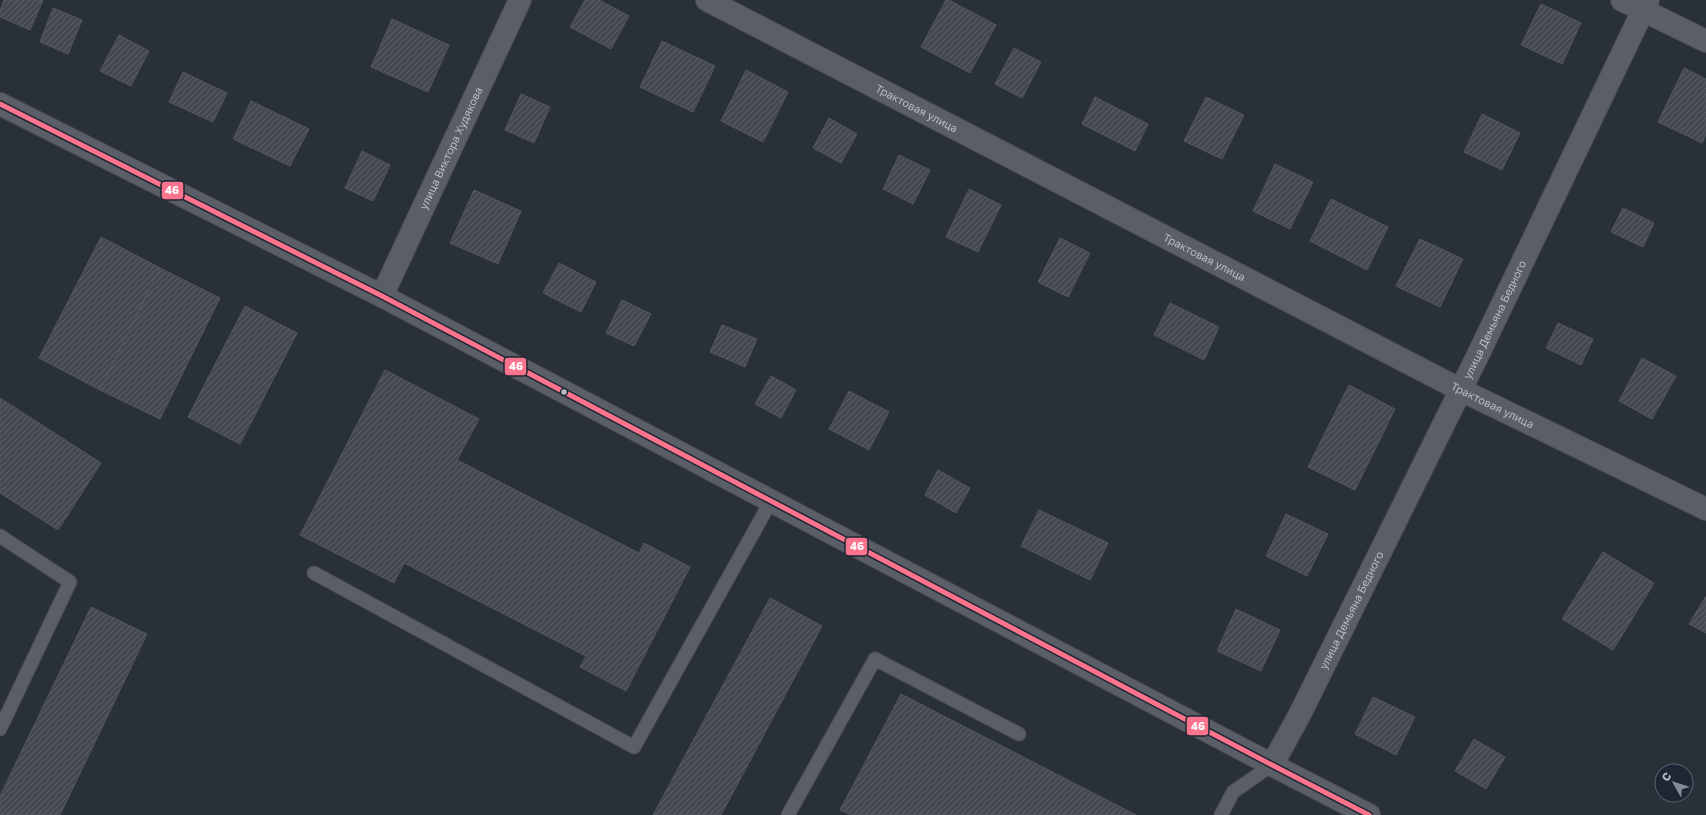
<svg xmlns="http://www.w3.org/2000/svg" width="1706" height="815" viewBox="0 0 1706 815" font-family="'Golos Text',sans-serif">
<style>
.building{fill:url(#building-hatch);stroke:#52575f}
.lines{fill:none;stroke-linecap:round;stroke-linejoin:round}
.service-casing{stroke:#484c53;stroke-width:15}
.minor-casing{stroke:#484c53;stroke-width:24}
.tertiary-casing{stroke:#484c53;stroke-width:24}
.service{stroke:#5a5e66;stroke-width:13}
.minor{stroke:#5a5e66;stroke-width:22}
.tertiary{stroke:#5a5e66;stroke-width:22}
.bus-1-casing{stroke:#1d2633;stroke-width:8}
.bus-1{stroke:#fc738d;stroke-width:5}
.bus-dot{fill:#b4bcc9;stroke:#1d2633;stroke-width:1.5}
.labels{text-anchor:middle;stroke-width:3.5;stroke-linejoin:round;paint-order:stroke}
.street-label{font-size:11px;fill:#b4bcc9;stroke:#1d2633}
.line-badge{stroke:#1d2633;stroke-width:1.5}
.badge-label{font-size:11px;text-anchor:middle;font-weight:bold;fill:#fff}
</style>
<defs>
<pattern id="building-hatch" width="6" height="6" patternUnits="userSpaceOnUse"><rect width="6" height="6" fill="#444950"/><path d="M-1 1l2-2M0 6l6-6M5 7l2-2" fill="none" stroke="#5d6168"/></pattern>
</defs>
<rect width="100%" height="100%" fill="#2a3038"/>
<g class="building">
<polygon points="4,0 43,0 30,30 0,17 0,11"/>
<polygon points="585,0 599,0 629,16 611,49 570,27"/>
<polygon points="946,0 949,0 996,25 970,73 921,47"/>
<polygon points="1541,4 1581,23 1562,64 1521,45"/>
<polygon points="53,8 82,20 68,54 40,42"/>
<polygon points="392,19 449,45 428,92 371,67"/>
<polygon points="119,35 149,51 131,86 100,71"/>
<polygon points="662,41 715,66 693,112 640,87"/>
<polygon points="1014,48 1041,62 1022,98 995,84"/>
<polygon points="1684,68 1706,79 1706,134 1702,143 1658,122"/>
<polygon points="746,70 788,92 763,142 721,121"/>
<polygon points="183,72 227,93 213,122 169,102"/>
<polygon points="521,94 550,107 534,143 505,130"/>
<polygon points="1095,97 1148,124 1135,151 1082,124"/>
<polygon points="1206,97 1244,115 1222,159 1184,141"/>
<polygon points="251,101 309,129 290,166 233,139"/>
<polygon points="1482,114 1520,133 1502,170 1464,152"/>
<polygon points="829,118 857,134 841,163 813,148"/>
<polygon points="362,151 390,165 373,201 345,188"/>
<polygon points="899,155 930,170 913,204 883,189"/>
<polygon points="1275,164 1313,182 1290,229 1253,211"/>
<polygon points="969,189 1001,205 978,252 946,237"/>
<polygon points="474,190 521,211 498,264 450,243"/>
<polygon points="1331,199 1388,227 1367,270 1310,241"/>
<polygon points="1623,208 1654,223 1643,247 1611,232"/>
<polygon points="101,237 160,268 100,390 39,358"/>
<polygon points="1060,238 1090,253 1068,297 1038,282"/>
<polygon points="1420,239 1463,259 1440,307 1396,286"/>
<polygon points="559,263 596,282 581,312 543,293"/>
<polygon points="160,268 220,298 160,419 100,390"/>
<polygon points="622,300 651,314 634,346 606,333"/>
<polygon points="1170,303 1219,327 1204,360 1154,335"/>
<polygon points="245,306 297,333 240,444 188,417"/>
<polygon points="1558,323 1593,339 1581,365 1546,348"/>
<polygon points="722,325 757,339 745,367 710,352"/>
<polygon points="1642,358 1676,376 1652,419 1619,401"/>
<polygon points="385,370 479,419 457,460 639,553 644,543 690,567 626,691 580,667 586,656 404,563 394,583 300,535"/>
<polygon points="771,376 796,390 781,418 755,404"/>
<polygon points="1349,385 1395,409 1355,490 1308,467"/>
<polygon points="849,391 889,412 869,450 829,429"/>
<polygon points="0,398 101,463 58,530 0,493"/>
<polygon points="938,470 970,488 956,513 925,495"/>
<polygon points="1039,510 1108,543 1090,580 1021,546"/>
<polygon points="1286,514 1328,534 1307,576 1266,556"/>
<polygon points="1603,552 1654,583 1613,650 1562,619"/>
<polygon points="1706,596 1706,633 1689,624"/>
<polygon points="770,598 822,626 721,815 653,815"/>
<polygon points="91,607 147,634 60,815 0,815 0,796"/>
<polygon points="1236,609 1280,630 1261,671 1217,651"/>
<polygon points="901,694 1136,815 851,815 840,810"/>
<polygon points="1373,697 1415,717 1396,755 1355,734"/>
<polygon points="1474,739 1505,757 1486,789 1455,771"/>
</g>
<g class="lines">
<g class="service-casing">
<g id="service">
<polyline points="0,536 70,582 0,729"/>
<polyline points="314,573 634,747 771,501"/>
<polyline points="788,815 875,659 1019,734"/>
<polyline points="1221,815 1233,792 1272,765"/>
</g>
</g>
<g class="minor-casing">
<g id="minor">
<path id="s1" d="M707 0 1461 390 1706 509"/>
<polyline points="1622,0 1706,41"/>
<path id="s2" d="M382 296 520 0"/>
<path id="s3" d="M1272 765 1299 716 1477 357 1648 0"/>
</g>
</g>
<g class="tertiary-casing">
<polyline id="tertiary" points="0,104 382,296 1272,765 1369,815"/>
</g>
<use href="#service" class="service"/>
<use href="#minor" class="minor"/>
<use href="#tertiary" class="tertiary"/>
<g class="bus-1-casing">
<polyline id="bus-1" points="0,104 382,296 1272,765 1369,815"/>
</g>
<use href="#bus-1" class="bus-1"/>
</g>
<circle class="bus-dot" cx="564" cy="392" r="3.5"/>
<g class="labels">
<g class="street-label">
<text dy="4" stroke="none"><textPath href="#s1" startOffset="236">Трактовая улица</textPath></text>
<text dy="4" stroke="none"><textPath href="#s2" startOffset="163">улица Виктора Худякова</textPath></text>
<text dy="4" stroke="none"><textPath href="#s1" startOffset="560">Трактовая улица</textPath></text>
<text dy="4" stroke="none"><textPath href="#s3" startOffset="498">улица Демьяна Бедного</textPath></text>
<text dy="4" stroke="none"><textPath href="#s1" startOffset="884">Трактовая улица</textPath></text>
<text dy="4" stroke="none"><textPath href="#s3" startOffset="174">улица Демьяна Бедного</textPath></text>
</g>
</g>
<g class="line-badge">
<rect x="161" y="181" width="23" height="19" rx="4" fill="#fc738d"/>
<rect x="504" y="357" width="23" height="19" rx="4" fill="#fc738d"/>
<rect x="845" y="537" width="23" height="19" rx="4" fill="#fc738d"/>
<rect x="1186" y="716" width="23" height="20" rx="4" fill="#fc738d"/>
</g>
<g class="badge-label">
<text x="172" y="194">46</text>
<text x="516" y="370">46</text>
<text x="857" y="550">46</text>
<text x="1198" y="730">46</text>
</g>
<g transform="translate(1674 783) rotate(309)"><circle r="19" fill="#1d2633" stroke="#59626f"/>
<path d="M0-3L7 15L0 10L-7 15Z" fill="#848b96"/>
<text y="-6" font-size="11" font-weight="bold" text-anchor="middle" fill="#b4bcc9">С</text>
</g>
</svg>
